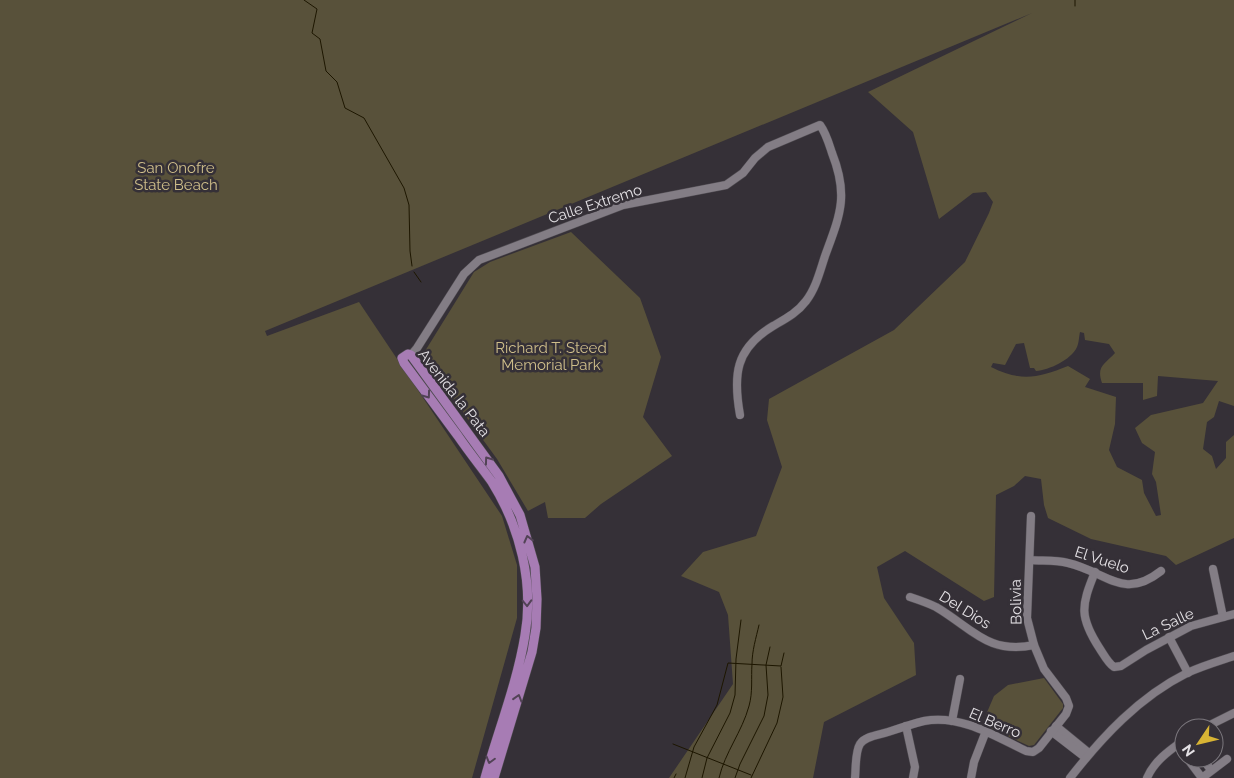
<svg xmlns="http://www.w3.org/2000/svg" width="1234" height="778" viewBox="0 0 1234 778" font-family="Raleway,sans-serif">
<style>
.green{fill:#58513a;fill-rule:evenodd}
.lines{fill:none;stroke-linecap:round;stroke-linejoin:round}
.stream{stroke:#1d1600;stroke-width:1}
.minor-casing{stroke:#504c52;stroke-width:9}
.major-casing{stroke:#504c52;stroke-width:10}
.minor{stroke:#837d85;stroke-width:8}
.major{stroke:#a77cb4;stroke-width:9}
.oneway{stroke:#524356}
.labels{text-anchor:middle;stroke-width:5;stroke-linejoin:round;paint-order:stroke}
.park-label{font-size:15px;fill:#cfbe8a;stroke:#353037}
.street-label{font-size:15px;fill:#e4e1e5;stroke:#353037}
</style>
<rect width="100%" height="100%" fill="#353037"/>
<g class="green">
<path d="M0 0H1234V406L1219 401 1214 417 1207 422 1203 449 1212 456 1216 469 1226 458V442L1234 435V538L1176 565 1166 556 1091 539 1048 518 1044 505 1041 479 1025 476 1014 486 996 495 994 597 984 601 905 551 877 567 884 598 914 643 916 675 824 722 813 778H669L733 684 728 615 719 592 681 576 703 552 756 536 782 467 767 420 769 399 894 330 965 262 989 213 993 202 986 192 973 193 939 219 913 132 868 92 1032 13 265 331 267 336 359 302 502 516 517 565V618L472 778H0ZM1080 332 1084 333 1085 340 1109 344 1115 353C1105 364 1096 366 1102 383H1143V400L1157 396 1158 376 1218 381 1203 403 1151 415 1135 428 1142 443 1155 452 1152 474 1156 482 1161 515 1156 516 1144 493 1142 480 1117 467 1109 450 1115 424 1116 397 1085 387 1090 379 1068 366C1038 378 1021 382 991 367L993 363 1005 365 1016 344 1024 343 1030 368H1034L1036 371C1049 370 1071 360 1077 347 1079 343 1079 336 1080 332Z"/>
<polygon points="571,232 640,298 661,357 643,417 672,456 601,504 585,518 548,518 545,502 528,511 497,459 422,356 474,272 490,262"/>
<polygon points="1044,678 1063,704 1063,708 1034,745 1029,746 982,724 994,696 1008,685"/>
</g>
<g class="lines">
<g class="stream">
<polyline points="304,0 317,9 312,33 320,39 326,71 337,82 345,108 364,118 404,188 409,205 410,251 412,266"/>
<polyline points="1075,0 1075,6"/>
<polyline points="414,272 421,282"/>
<polyline points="673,744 751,775"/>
<polyline points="674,778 676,774"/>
<polyline points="685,778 694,747 717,705 728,663 781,666 784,653"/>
<polyline points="702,778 707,758 730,713 735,695 736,659 741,620"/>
<path d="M719 778C725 752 742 732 749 706 753 692 751 678 752 664 752 651 756 638 759 625"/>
<polyline points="735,778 740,764 764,716 768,695 766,665 770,647"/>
<polyline points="751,778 777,723 783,697 781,667"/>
</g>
<g class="minor-casing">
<g id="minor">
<path d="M411 355 417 348 464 274 479 260 623 205 726 185 743 173 755 158 768 147 820 125C826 133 829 144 832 153 849 196 840 215 825 256 820 271 816 288 806 301 797 313 785 319 773 326 735 349 733 375 740 415"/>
<path d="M1030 560C1042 561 1056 560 1068 563 1107 572 1123 601 1161 571"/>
<polyline points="1213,569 1223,617"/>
<path d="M1095 572C1081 606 1079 617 1100 649 1104 655 1108 663 1114 667L1121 666 1146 650 1191 626 1234 614"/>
<path d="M910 597C919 600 928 603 936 607 972 628 988 655 1034 645"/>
<polyline points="1169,637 1188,673"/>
<polyline points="952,721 960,679"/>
<polyline points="906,726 915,767 913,778"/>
<polyline points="1056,726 1089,753"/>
<polyline points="1204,728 1234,713"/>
<polyline points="1051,731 1086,758"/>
<polyline points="1187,758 1202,778"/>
<polyline points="1202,758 1211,770"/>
<path d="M855 778C856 768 855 752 860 744 865 736 879 735 888 732 900 728 912 724 924 721 960 714 995 736 1026 751L1033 752 1039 748 1066 714 1069 706 1066 698 1044 669 1034 645 1027 618 1031 516"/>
<polyline points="971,778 974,762 986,731"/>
<path d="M1070 778C1102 737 1139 697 1187 673 1202 666 1219 661 1234 656"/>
<path d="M1147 778C1154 761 1170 750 1184 740"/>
<polyline points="1202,778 1227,759"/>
</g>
</g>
<g class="major-casing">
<path id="major" d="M485 778C498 731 517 684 525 635 534 583 520 527 492 482 481 467 469 452 458 436 440 412 422 387 404 363L402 358 408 354 411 355 499 476 520 515 535 567 537 599 536 628 532 652 494 778"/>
</g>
<use href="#minor" class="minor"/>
<use href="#major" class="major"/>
</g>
<defs><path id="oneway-chevron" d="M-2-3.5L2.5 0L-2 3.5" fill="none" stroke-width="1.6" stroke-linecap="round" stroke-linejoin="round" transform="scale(1.25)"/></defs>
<g class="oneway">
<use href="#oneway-chevron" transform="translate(427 395) rotate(54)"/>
<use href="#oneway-chevron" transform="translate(488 460) rotate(-126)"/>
<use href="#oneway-chevron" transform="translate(528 539) rotate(-104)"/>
<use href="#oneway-chevron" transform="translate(527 603) rotate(88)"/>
<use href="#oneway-chevron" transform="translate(518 698) rotate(-73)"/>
<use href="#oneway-chevron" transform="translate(490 760) rotate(106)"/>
</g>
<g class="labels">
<g class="park-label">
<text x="176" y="173">San Onofre<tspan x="176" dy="17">State Beach</tspan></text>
<text x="551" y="353">Richard T. Steed<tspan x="551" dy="17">Memorial Park</tspan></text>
</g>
<g class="street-label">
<text transform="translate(595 204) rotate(-18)" y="5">Calle Extremo</text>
<text transform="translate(454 393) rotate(52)" y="5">Avenida la Pata</text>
<text transform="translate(1102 560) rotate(18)" y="5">El Vuelo</text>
<text transform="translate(1016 602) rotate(-91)" y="5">Bolivia</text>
<text transform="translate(965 610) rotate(32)" y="5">Del Dios</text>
<text transform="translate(1168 624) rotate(-25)" y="5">La Salle</text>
<text transform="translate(995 723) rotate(23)" y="5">El Berro</text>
</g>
</g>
<g transform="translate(1199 743) rotate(235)"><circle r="24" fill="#353037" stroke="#7b777d"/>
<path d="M0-4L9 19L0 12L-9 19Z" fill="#d8b434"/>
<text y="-8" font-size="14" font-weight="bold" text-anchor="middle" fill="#e4e1e5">N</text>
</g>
</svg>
